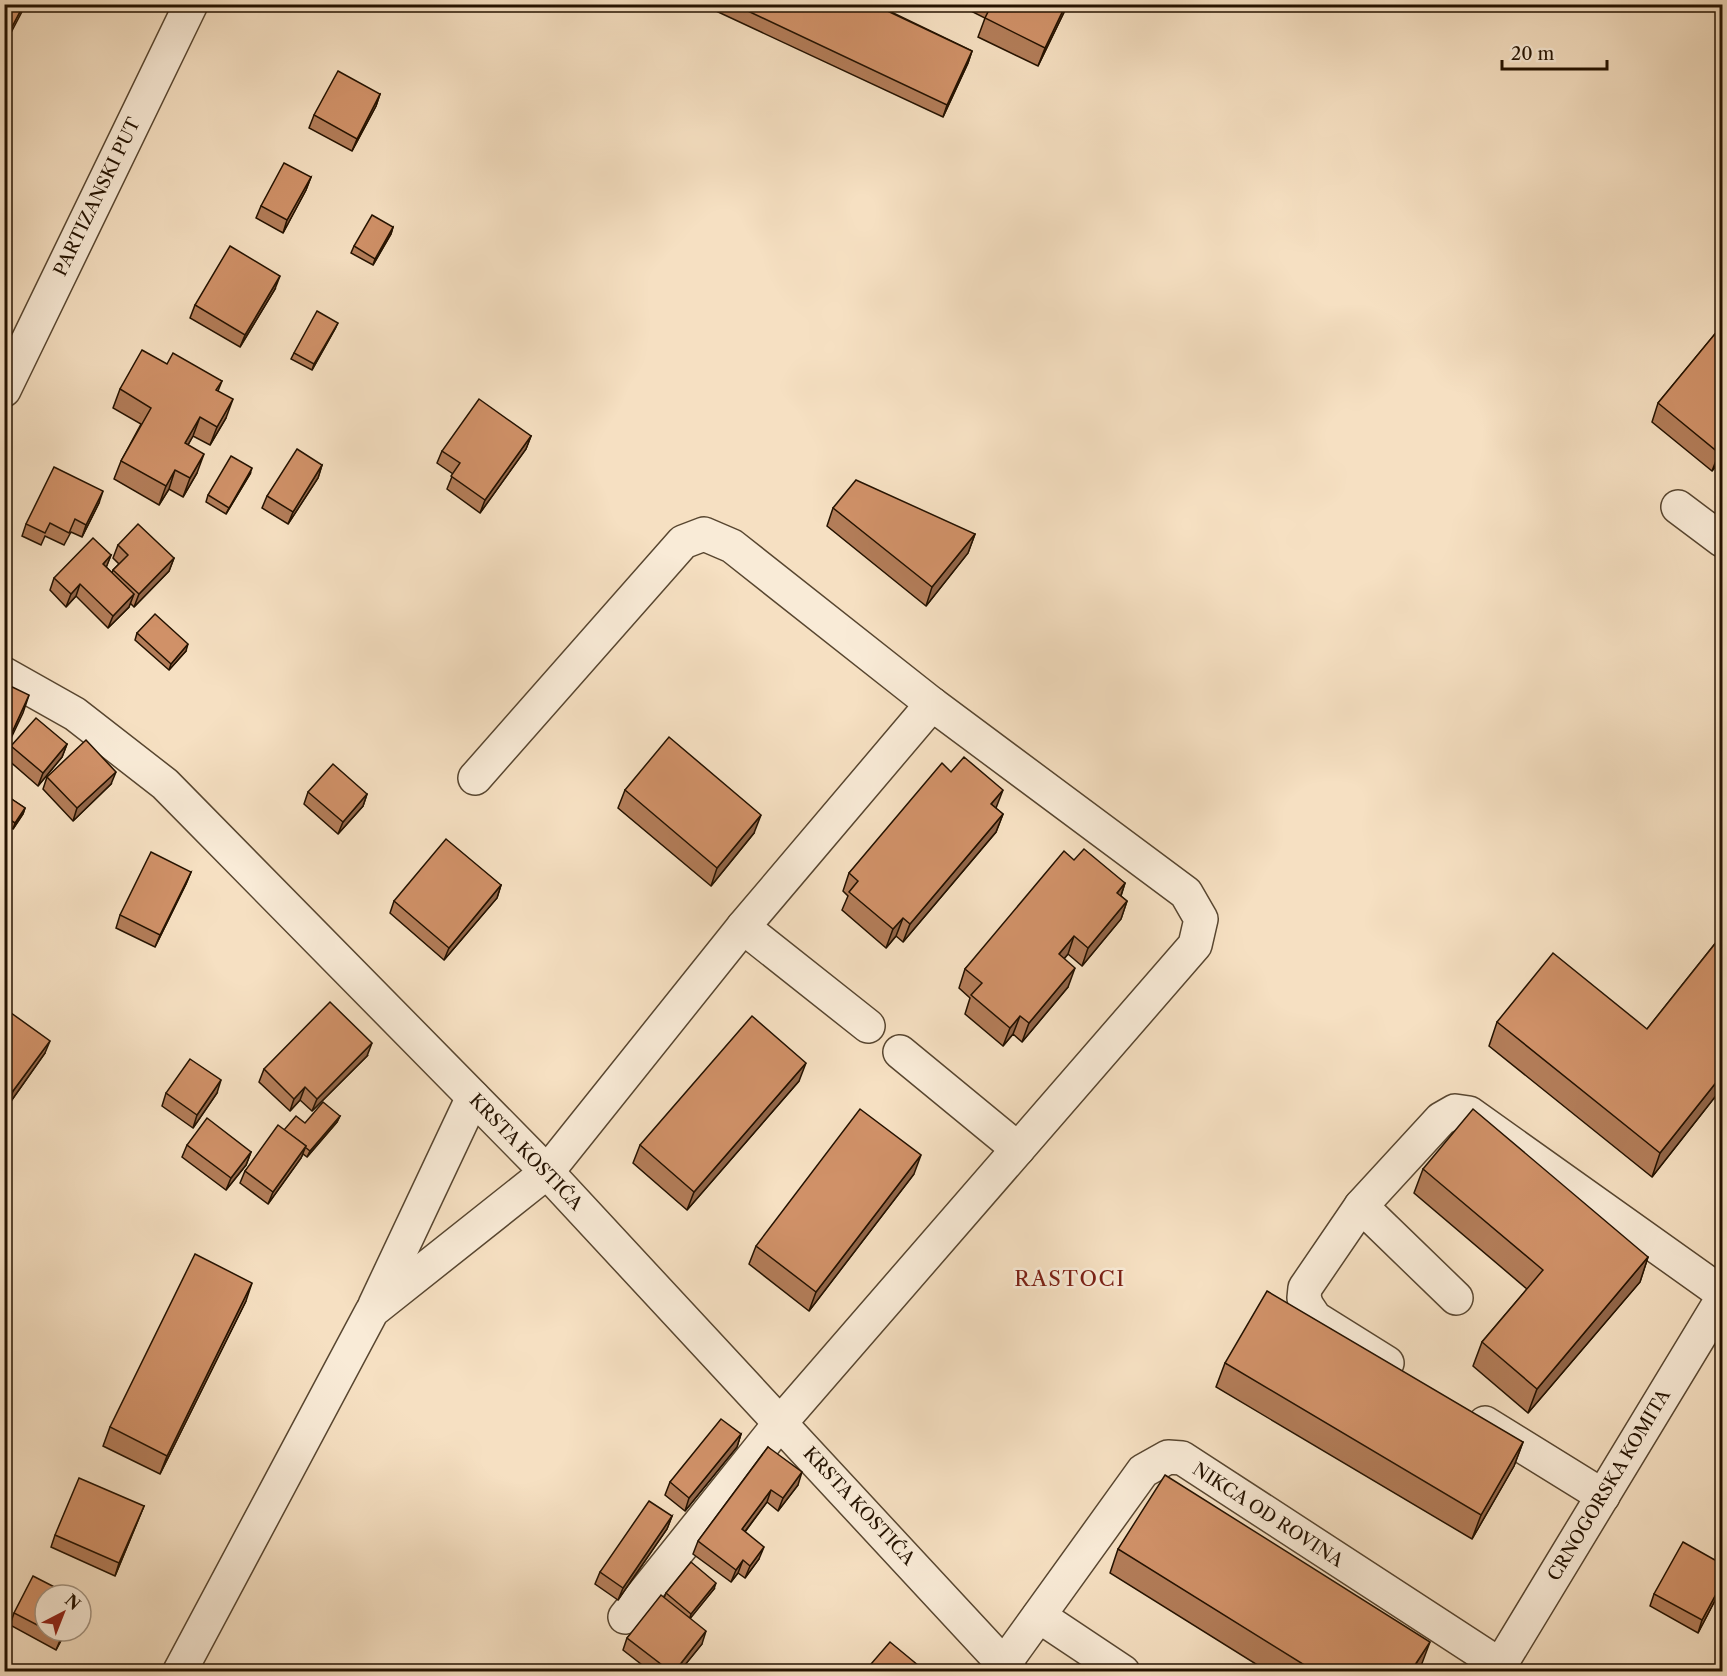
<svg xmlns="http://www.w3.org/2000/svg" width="1727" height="1676" viewBox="0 0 1727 1676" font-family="'Libre Caslon Text',serif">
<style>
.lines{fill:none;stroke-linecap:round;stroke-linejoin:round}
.minor-casing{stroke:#584630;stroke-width:36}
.minor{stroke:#f9ebd7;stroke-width:33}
.wall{fill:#b37d59;stroke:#241200;stroke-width:1.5}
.shaded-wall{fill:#926649;stroke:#241200;stroke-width:1.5}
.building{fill:#d09168;stroke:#241200;stroke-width:1.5}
.labels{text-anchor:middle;stroke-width:5;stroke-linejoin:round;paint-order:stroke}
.street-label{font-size:18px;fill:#241200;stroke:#f9ebd7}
.quarter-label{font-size:21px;letter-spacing:1.5px;fill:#7a1f14;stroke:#f9ebd7}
</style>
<rect width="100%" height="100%" fill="#f6e0c2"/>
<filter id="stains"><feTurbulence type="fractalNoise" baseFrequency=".00333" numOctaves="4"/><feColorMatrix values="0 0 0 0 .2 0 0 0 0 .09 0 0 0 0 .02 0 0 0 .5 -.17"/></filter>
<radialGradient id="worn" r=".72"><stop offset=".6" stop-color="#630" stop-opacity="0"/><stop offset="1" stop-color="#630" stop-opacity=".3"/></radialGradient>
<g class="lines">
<g class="minor-casing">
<g id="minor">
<polyline points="4,390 191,4"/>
<polyline points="1678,507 1722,540"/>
<polyline points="4,674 75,714 165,784 547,1172 1011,1672"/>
<polyline points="475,778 683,542 704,534 732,546 932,704"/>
<polyline points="743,927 868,1026"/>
<polyline points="900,1052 1018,1149"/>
<polyline points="1361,1206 1441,1119 1455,1111 1469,1113 1722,1293"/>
<polyline points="375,1305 473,1097"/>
<polyline points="1387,1363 1315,1318 1307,1306 1304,1298 1305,1288 1361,1206 1456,1298"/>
<polyline points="1485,1423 1603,1496"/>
<polyline points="1039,1616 1123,1672"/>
<polyline points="1004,1664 1143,1471 1168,1457 1182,1458 1500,1665"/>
<polyline points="180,1671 372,1311 547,1172 743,927 932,704 1186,893 1201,919 1195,945 781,1422 625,1617"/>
<polyline points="1496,1672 1722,1299"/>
</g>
</g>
<use href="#minor" class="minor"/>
</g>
<g class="wall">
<polygon points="701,4 889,4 887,10 972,51 968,63 943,117"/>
<polygon points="957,4 1068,4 1038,66 978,37 985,18"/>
<polygon points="380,94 376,106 352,151 309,128 314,115"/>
<polygon points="311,177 306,190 283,233 256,218 261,206"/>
<polygon points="393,227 391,234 373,265 351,253 354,246"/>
<polygon points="275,289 240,347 190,318 195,305"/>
<polygon points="335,329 312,370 291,359 294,353"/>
<polygon points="1719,329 1722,458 1712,471 1652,422 1658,403"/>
<polygon points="167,364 222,381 218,391 226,418 210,445 193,436 188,445 197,473 183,497 169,489 159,505 114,479 121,461 141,424 113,408 120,389"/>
<polygon points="531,436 526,449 480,513 447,489 453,474 437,463 442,451"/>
<polygon points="322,465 318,478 288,524 262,508 267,496"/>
<polygon points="250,474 226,514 206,502 208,495"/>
<polygon points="99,503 82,537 71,532 64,545 45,536 41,545 22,536 26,524"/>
<polygon points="833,508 975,534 968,553 926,606 827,526"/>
<polygon points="118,545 174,558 169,571 134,607 130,603 129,607 108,628 76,596 66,607 50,590 54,578 111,555 106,567 112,573 113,570 119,564 113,558"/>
<polygon points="137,633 186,651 169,670 135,640"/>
<polygon points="67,744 62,757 38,786 7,759 11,746"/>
<polygon points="951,772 1003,814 996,832 903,942 896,936 886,948 842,910 848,896 843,891 849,873"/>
<polygon points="47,777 111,784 73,821 43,789"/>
<polygon points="625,790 754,833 711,886 618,808"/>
<polygon points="308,792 367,794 363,806 338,834 304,804"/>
<polygon points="4,794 25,808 23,814 13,829 4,823"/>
<polygon points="1074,860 1125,883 1121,896 1127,901 1121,919 1082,966 1068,954 1064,959 1068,987 1022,1042 1013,1034 1003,1046 965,1014 970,998 959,988 965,969"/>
<polygon points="191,872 186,884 155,947 116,928 120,915"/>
<polygon points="501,885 497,898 444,960 390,913 394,901"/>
<polygon points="1722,935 1722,1088 1652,1177 1489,1046 1497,1022 1647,1029"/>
<polygon points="4,1015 45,1053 9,1104 4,1101"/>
<polygon points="367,1056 312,1111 300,1100 290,1111 259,1082 264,1069"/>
<polygon points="799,1081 687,1210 633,1163 640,1145"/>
<polygon points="166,1093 217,1093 193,1128 162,1106"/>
<polygon points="340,1116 337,1122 307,1157 303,1154 301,1158 268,1204 240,1183 245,1171 284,1130 305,1123"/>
<polygon points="187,1145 251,1152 246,1165 226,1190 182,1157"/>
<polygon points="1423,1169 1648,1257 1640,1282 1528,1413 1473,1366 1482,1342 1527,1289 1414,1193"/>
<polygon points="914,1174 809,1311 749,1264 756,1246"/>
<polygon points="246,1301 160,1474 103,1446 110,1427"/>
<polygon points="1225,1363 1523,1442 1514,1466 1472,1539 1216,1387"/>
<polygon points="741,1434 737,1447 685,1511 665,1495 670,1482"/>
<polygon points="768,1447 798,1485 778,1511 767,1502 745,1532 759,1559 745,1578 738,1573 731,1582 693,1554 698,1541"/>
<polygon points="144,1506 115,1576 51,1547 55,1535"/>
<polygon points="672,1516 667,1529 618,1600 595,1584 600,1572"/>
<polygon points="1118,1549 1421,1666 1418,1671 1267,1671 1110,1573"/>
<polygon points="1722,1587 1698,1633 1650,1606 1654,1594"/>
<polygon points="714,1589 690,1618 702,1644 680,1671 650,1671 623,1650 627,1638 664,1598 666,1593"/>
<polygon points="45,1595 45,1631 66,1631 56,1650 10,1625 14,1613"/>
</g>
<g class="shaded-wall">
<polygon points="24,4 26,4 4,46 4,42"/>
<polygon points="1066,4 1068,4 1038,66 1045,48"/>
<polygon points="972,51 968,63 943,117 947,105"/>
<polygon points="380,94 376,106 352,151 357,139"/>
<polygon points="311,177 306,190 283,233 287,220"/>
<polygon points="393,227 391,234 373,265 375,259"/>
<polygon points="280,276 275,289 240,347 245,335"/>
<polygon points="338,323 335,329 312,370 314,364"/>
<polygon points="233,399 226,418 210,445 217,427"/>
<polygon points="200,417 193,436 178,462 185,443"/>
<polygon points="531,436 526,449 480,513 485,500"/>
<polygon points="1722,448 1722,458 1712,471 1719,453"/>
<polygon points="204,454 197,473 183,497 190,478"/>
<polygon points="322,465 318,478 288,524 293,512"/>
<polygon points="252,468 250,474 226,514 229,508"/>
<polygon points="175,470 169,489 159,505 166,486"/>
<polygon points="103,491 99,503 82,537 86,525"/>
<polygon points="975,534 968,553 926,606 932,587"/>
<polygon points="111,555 106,568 103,564"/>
<polygon points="174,558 169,571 134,607 139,594"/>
<polygon points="80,584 76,596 66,607 71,594"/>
<polygon points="134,594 129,607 108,628 113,616"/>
<polygon points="188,644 186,651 169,670 171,664"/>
<polygon points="29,695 23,713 4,753 4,750"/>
<polygon points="67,744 62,757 38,786 43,773"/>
<polygon points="116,772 111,784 73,821 77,808"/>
<polygon points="1003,790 996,808 991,804"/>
<polygon points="367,794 363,806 338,834 343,822"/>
<polygon points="25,808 23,814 13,829 15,823"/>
<polygon points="1003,814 996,832 903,942 910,924"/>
<polygon points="761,815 754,833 711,886 717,868"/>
<polygon points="191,872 186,884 155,947 160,935"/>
<polygon points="1125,883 1119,901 1117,893"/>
<polygon points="501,885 497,898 444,960 449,948"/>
<polygon points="1127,901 1121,919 1082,966 1088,948"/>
<polygon points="903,918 896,936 886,948 893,929"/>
<polygon points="1074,936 1068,954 1052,973 1059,954"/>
<polygon points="1075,968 1068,987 1022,1042 1029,1023"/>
<polygon points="1020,1016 1013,1034 1003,1046 1010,1028"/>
<polygon points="50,1041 45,1053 9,1104 13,1091"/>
<polygon points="372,1043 367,1056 312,1111 317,1099"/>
<polygon points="806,1063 799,1081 687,1210 694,1192"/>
<polygon points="1722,1075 1722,1088 1652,1177 1660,1153"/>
<polygon points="221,1080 217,1093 193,1128 197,1115"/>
<polygon points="305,1087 300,1100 290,1111 294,1099"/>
<polygon points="340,1116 337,1122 307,1157 310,1151"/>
<polygon points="306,1146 301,1158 268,1204 273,1192"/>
<polygon points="251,1152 246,1165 226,1190 231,1178"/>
<polygon points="921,1155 914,1174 809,1311 816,1292"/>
<polygon points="1648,1257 1640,1282 1528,1413 1537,1389"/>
<polygon points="252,1283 246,1301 160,1474 167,1456"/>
<polygon points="741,1434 737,1447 685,1511 689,1498"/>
<polygon points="1523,1442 1514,1466 1472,1539 1481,1515"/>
<polygon points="802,1472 798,1485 778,1511 783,1498"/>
<polygon points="771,1490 767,1502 737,1542 742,1529"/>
<polygon points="144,1506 139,1518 115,1576 119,1563"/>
<polygon points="672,1516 667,1529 618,1600 623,1588"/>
<polygon points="764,1547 759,1559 745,1578 750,1566"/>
<polygon points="743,1560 738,1573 731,1582 736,1570"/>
<polygon points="716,1583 714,1589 689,1620 691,1614"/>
<polygon points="1722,1583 1722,1587 1698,1633 1702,1620"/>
<polygon points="64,1631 66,1631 56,1650 61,1638"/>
<polygon points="706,1631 702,1644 680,1671 675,1671"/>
<polygon points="1430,1642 1421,1666 1418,1671 1411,1671"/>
</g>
<g class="building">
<polygon points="4,4 24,4 4,42"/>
<polygon points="733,4 888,4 885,10 972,51 947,105"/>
<polygon points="992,4 1066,4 1045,48 985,18"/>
<polygon points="338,71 380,94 357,139 314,115"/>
<polygon points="284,163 311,177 287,220 261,206"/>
<polygon points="372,215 393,227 375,259 354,246"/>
<polygon points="230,246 280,276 245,335 195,305"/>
<polygon points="317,311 338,323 314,364 294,353"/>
<polygon points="1719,329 1722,332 1722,448 1719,453 1658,403"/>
<polygon points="142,350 167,364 173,353 222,381 216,390 233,399 217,427 200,417 185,443 204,454 190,478 175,470 166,486 121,461 151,408 120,389"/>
<polygon points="479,399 531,436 485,500 451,476 460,463 442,451"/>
<polygon points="297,449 322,465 293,512 267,496"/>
<polygon points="231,456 252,468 229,508 208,495"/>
<polygon points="54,467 103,491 86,525 75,519 69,533 50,523 45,533 26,524"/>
<polygon points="856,480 975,534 932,587 833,508"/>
<polygon points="138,524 174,558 139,594 113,570 128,555 118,545"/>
<polygon points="93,538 111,555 103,564 134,594 113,616 80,584 71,594 54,578"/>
<polygon points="155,614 188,644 171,664 137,633"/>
<polygon points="4,683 29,695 4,750"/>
<polygon points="36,718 67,744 43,773 11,746"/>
<polygon points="669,737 761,815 717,868 625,790"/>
<polygon points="86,740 116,772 77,808 47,777"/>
<polygon points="964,757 1003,790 991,804 1003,814 910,924 903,918 893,929 849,892 858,881 849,873 942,763 951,772"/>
<polygon points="333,764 367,794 343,822 308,792"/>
<polygon points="4,794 25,808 15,823 4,816"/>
<polygon points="446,839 501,885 449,948 394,901"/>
<polygon points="1084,849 1125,883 1117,893 1127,901 1088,948 1074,936 1059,954 1075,968 1029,1023 1020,1016 1010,1028 971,995 982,983 965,969 1064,851 1074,860"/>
<polygon points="151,852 191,872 160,935 120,915"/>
<polygon points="1722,935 1722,1075 1660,1153 1497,1022 1553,953 1647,1029"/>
<polygon points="330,1002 372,1043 317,1099 305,1087 294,1099 264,1069"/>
<polygon points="7,1010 50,1041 13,1091 4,1085 4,1015"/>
<polygon points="752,1016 806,1063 694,1192 640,1145"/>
<polygon points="190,1059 221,1080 197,1115 166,1093"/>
<polygon points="323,1102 340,1116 310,1151 305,1147 306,1146 284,1130 296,1116 305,1123"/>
<polygon points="860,1109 921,1155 816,1292 756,1246"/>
<polygon points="1473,1109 1648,1257 1537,1389 1482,1342 1543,1270 1423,1169"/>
<polygon points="207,1118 251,1152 231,1178 187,1145"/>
<polygon points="278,1125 306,1146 273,1192 245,1171"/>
<polygon points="195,1254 252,1283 167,1456 110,1427"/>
<polygon points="1267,1291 1523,1442 1481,1515 1225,1363"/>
<polygon points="721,1419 741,1434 689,1498 670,1482"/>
<polygon points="768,1447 802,1472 783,1498 771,1490 742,1529 764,1547 750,1566 743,1560 736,1570 698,1541"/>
<polygon points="1165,1475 1430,1642 1411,1671 1314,1671 1118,1549"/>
<polygon points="79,1478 144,1506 119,1563 55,1535"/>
<polygon points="649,1501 672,1516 623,1588 600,1572"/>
<polygon points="1683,1542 1722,1564 1722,1583 1702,1620 1654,1594"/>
<polygon points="691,1562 716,1583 691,1614 666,1593"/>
<polygon points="33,1576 70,1595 45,1595 45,1629 14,1613"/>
<polygon points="661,1595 706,1631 675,1671 670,1671 627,1638"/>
<polygon points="49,1631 64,1631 61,1638"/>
<polygon points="890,1642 925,1671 865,1671"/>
</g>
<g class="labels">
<g class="street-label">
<text transform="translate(97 197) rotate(-64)" y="6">PARTIZANSKI PUT</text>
<text transform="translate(526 1152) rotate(46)" y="6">KRSTA KOSTIĆA</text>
<text transform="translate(1609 1485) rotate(-59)" y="6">CRNOGORSKA KOMITA</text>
<text transform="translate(859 1506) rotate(47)" y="6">KRSTA KOSTIĆA</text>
<text transform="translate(1268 1515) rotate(33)" y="6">NIKCA OD ROVINA</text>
</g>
<g class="quarter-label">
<text x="1070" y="1286">RASTOCI</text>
</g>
</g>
<rect width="1727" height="1676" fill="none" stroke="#f6e0c2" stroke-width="24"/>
<rect x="6" y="6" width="1715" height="1664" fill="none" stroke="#241200" stroke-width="3"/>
<rect x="12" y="12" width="1703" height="1652" fill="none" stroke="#241200" stroke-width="1.5"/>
<g transform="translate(63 1613) rotate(42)"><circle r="28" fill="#f9ebd7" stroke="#a49481" stroke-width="1.5"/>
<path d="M0-4.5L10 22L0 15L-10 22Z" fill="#8f2418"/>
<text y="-9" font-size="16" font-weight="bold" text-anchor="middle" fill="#241200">N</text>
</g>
<path d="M1502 60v9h105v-9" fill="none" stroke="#241200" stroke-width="3"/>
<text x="1511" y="60" font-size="18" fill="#241200" stroke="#f9ebd7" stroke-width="4.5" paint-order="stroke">20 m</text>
<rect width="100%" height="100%" filter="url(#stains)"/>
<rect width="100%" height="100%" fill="url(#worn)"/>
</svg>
